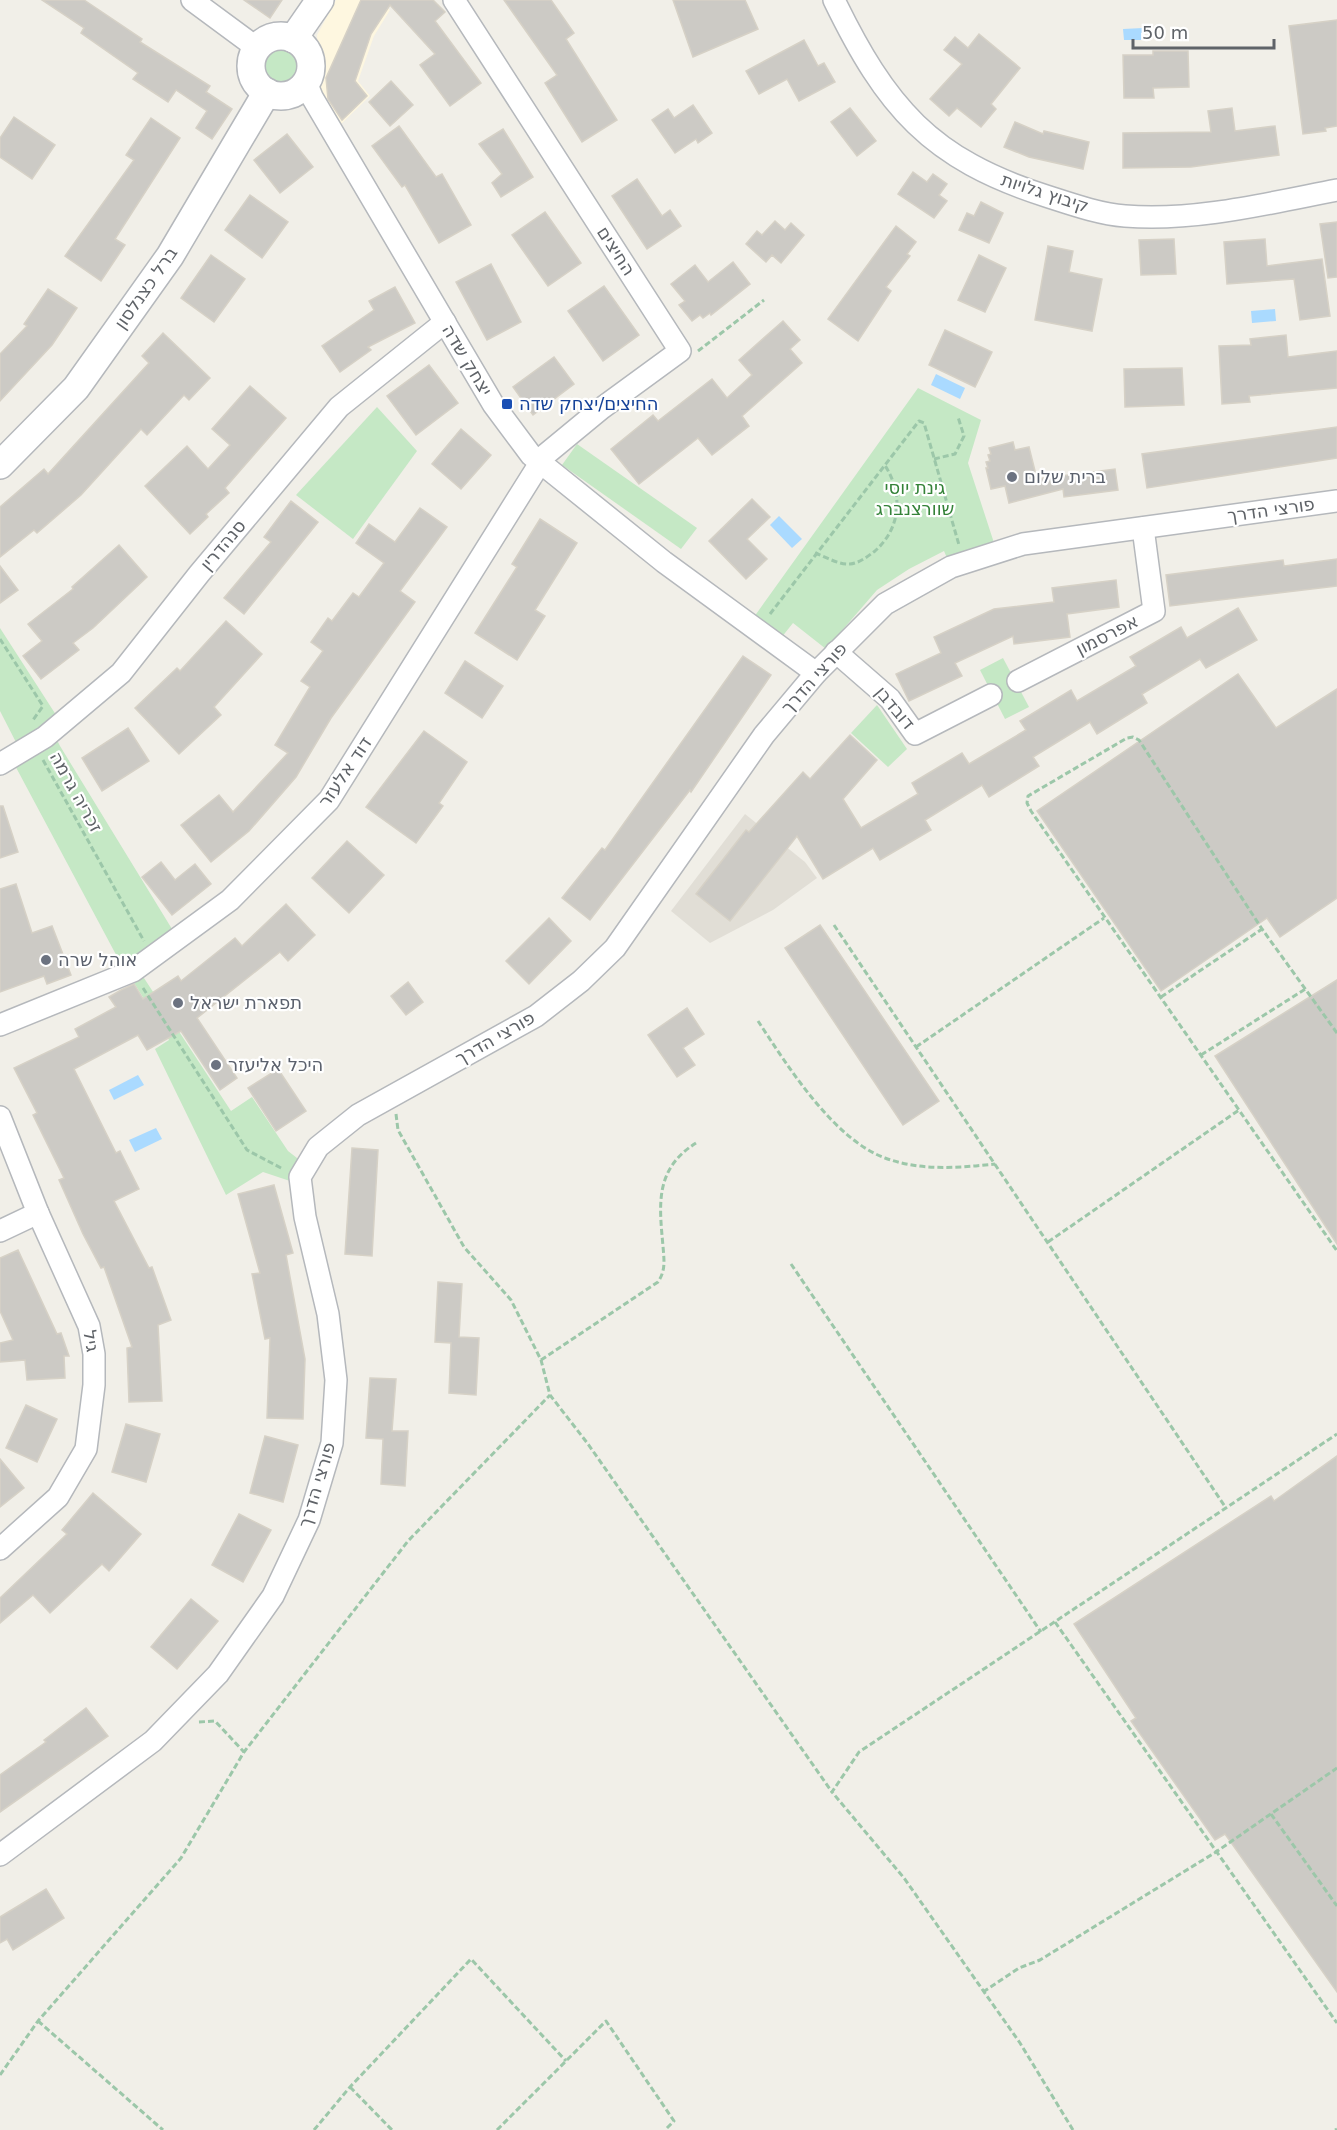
<svg xmlns="http://www.w3.org/2000/svg" width="1337" height="2130" viewBox="0 0 1337 2130" font-family="'DejaVu Sans','Noto Sans Hebrew',sans-serif">
<style>
.commercial{fill:#fef7e0}
.education{fill:#e1ded6}
.green{fill:#c5e8c5}
.water{fill:#aadaff}
.building{fill:#cccac5;stroke:#d6d1c6;stroke-width:1.5}
.lines{fill:none;stroke-linecap:round;stroke-linejoin:round}
.minor-casing{stroke:#b5b8bc;stroke-width:24}
.tertiary-casing{stroke:#b5b8bc;stroke-width:30}
.path{stroke:#9cc7a9;stroke-width:3;stroke-dasharray:6 3;stroke-linecap:butt}
.minor{stroke:#fff;stroke-width:21}
.tertiary{stroke:#fff;stroke-width:27}
.transit-dot{fill:#1a4fb4;stroke:#fff;stroke-width:2}
.worship-dot{fill:#6b7280;stroke:#fff;stroke-width:2}
.labels{text-anchor:middle;stroke-width:4.5;stroke-linejoin:round;paint-order:stroke}
.street-label{font-size:18px;fill:#5f6368;stroke:#fff}
.transit-label{font-size:18px;fill:#164399;stroke:#fff;text-anchor:start}
.worship-label{font-size:18px;fill:#5b616d;stroke:#fff;text-anchor:start}
.park-label{font-size:18px;fill:#348238;stroke:#fff}
</style>
<rect width="100%" height="100%" fill="#f1efe8"/>
<polygon class="commercial" points="336,0 376,0 390,10 374,36 358,81 370,96 339,126 324,108 315,76 319,68 317,35"/>
<polygon class="education" points="745,814 805,862 817,878 773,910 710,943 671,911"/>
<g class="green">
<circle cx="281" cy="66" r="17"/>
<polygon points="918,388 981,420 968,463 996,549 950,565 944,551 909,569 877,590 826,649 793,623 781,638 754,617"/>
<polygon points="377,407 417,451 353,539 296,495"/>
<polygon points="577,444 697,528 681,549 562,465"/>
<polygon points="0,628 58,718 50,726 60,746 172,929 149,949 121,964 11,758 21,752 0,711"/>
<polygon points="1003,658 1029,707 1005,719 980,670"/>
<polygon points="877,705 907,749 888,767 851,733"/>
<polygon points="142,975 231,1111 252,1097 288,1151 306,1165 299,1184 263,1172 226,1195 155,1049 169,1040 133,981"/>
</g>
<g class="water">
<polygon points="1143,28 1144,40 1124,40 1123,29"/>
<polygon points="1275,309 1276,321 1252,323 1251,311"/>
<polygon points="936,374 965,388 960,399 931,385"/>
<polygon points="779,516 802,539 792,548 770,525"/>
<polygon points="138,1075 144,1085 114,1100 109,1090"/>
<polygon points="156,1128 162,1139 135,1152 129,1140"/>
</g>
<g class="building">
<polygon points="42,0 84,0 142,39 140,42 210,86 206,92 232,109 212,139 196,128 207,111 176,90 168,102 133,79 138,73 81,33 84,28"/>
<polygon points="244,0 282,0 270,18"/>
<polygon points="361,0 433,0 445,12 435,21 481,83 450,106 420,65 435,54 390,5 371,34 355,81 367,96 342,120 328,99 326,78"/>
<polygon points="504,0 551,0 574,33 566,39 617,120 582,142 545,83 557,75"/>
<polygon points="673,0 745,0 758,29 693,57"/>
<polygon points="1337,20 1337,126 1325,128 1326,131 1303,134 1289,26"/>
<polygon points="979,34 1020,68 991,104 996,109 981,127 957,108 949,116 930,99 962,64 944,50 955,37 968,48"/>
<polygon points="804,40 818,66 824,63 835,82 799,101 787,79 759,94 746,71"/>
<polygon points="1153,51 1188,51 1189,87 1153,88 1154,98 1124,98 1123,55 1153,55"/>
<polygon points="391,81 413,105 390,126 369,102"/>
<polygon points="693,105 712,133 698,143 696,139 675,153 652,120 668,109 674,118"/>
<polygon points="850,108 876,141 857,156 831,122"/>
<polygon points="1232,108 1235,131 1275,126 1279,155 1191,167 1123,168 1123,133 1211,132 1208,111"/>
<polygon points="14,117 55,145 32,179 0,157 0,138"/>
<polygon points="151,118 180,138 115,239 125,245 101,281 65,256 134,160 126,155"/>
<polygon points="1015,122 1043,134 1044,131 1089,142 1083,169 1029,157 1004,147"/>
<polygon points="399,126 436,177 442,174 471,225 439,243 405,185 402,187 372,146"/>
<polygon points="503,129 533,177 501,197 492,183 502,174 479,144"/>
<polygon points="287,134 313,167 280,193 254,160"/>
<polygon points="913,172 927,182 933,174 947,184 939,195 947,201 934,218 898,194"/>
<polygon points="637,179 662,216 670,210 681,226 647,249 612,196"/>
<polygon points="250,195 288,222 262,258 225,230"/>
<polygon points="981,202 1003,213 989,243 959,230 967,213 974,216"/>
<polygon points="545,212 581,263 548,286 512,235"/>
<polygon points="775,221 785,230 791,223 804,235 781,263 772,255 766,262 746,244 757,231 762,235"/>
<polygon points="1337,222 1337,277 1328,278 1320,224"/>
<polygon points="896,226 916,242 907,254 910,256 886,287 891,291 858,341 828,319"/>
<polygon points="1174,239 1176,274 1141,275 1139,240"/>
<polygon points="1265,239 1267,266 1322,259 1330,316 1300,320 1294,279 1227,284 1224,242"/>
<polygon points="1048,246 1073,251 1069,272 1102,279 1092,331 1035,320"/>
<polygon points="211,255 245,279 214,322 181,298"/>
<polygon points="979,255 1006,268 985,312 958,300"/>
<polygon points="733,262 750,284 711,315 710,313 703,318 700,315 692,321 679,305 685,301 671,284 695,265 708,282"/>
<polygon points="491,264 521,322 487,340 456,282"/>
<polygon points="604,286 639,335 603,361 568,311"/>
<polygon points="395,287 415,323 368,347 371,350 340,372 322,346 374,310 369,301"/>
<polygon points="48,289 77,308 52,345 0,401 0,354 27,326 24,324"/>
<polygon points="783,321 800,340 790,349 802,363 742,416 749,426 712,455 698,438 639,484 611,449 653,415 658,421 712,379 727,398 752,375 739,360"/>
<polygon points="945,330 992,352 975,387 929,365"/>
<polygon points="163,333 210,378 189,400 184,395 147,435 141,429 81,495 37,533 34,530 0,557 0,507 44,469 48,474 149,363 142,356"/>
<polygon points="1286,335 1288,357 1337,351 1337,388 1249,396 1250,402 1222,404 1219,346 1251,345 1250,339"/>
<polygon points="554,357 574,384 533,415 513,387"/>
<polygon points="429,365 458,403 416,435 387,396"/>
<polygon points="1182,368 1184,405 1125,407 1124,369"/>
<polygon points="250,386 286,418 225,488 229,493 206,514 208,517 190,534 145,486 187,446 208,469 230,445 212,429"/>
<polygon points="1337,427 1337,458 1147,488 1142,454"/>
<polygon points="461,429 491,455 461,489 432,464"/>
<polygon points="1013,442 1015,450 1029,447 1037,479 1115,469 1118,490 1064,497 1063,489 1009,503 1005,486 991,489 986,468 988,468 986,462 990,461 988,455 991,454 989,448"/>
<polygon points="752,499 770,517 747,539 767,559 746,579 709,541"/>
<polygon points="291,501 318,522 244,614 224,598 271,542 264,537"/>
<polygon points="420,508 447,527 400,591 415,602 331,718 296,777 249,831 211,862 181,825 219,795 233,812 288,753 275,745 310,687 301,681 323,651 311,642 328,618 332,621 353,593 359,597 384,563 356,543 369,524 395,542"/>
<polygon points="540,519 577,543 535,610 545,616 517,660 475,633 517,567 512,564"/>
<polygon points="119,545 147,577 93,628 73,643 79,650 41,679 23,656 42,641 28,624 73,589 72,587"/>
<polygon points="1337,559 1337,586 1170,606 1166,575 1283,560 1284,566"/>
<polygon points="0,566 18,590 0,603"/>
<polygon points="1116,580 1119,607 1067,614 1070,637 1014,644 1013,636 955,663 962,676 909,701 896,674 941,653 934,637 994,609 1054,602 1052,588"/>
<polygon points="1238,608 1257,640 1206,668 1200,659 1142,694 1147,703 1097,734 1090,722 1033,757 1039,766 989,797 982,785 925,820 931,830 880,860 873,848 823,879 797,836 730,921 696,894 746,830 749,832 803,772 810,779 850,735 877,760 843,799 861,828 918,794 912,783 962,753 969,764 1026,730 1020,721 1071,690 1077,701 1136,666 1130,657 1181,627 1187,638"/>
<polygon points="226,621 262,654 214,707 221,715 179,754 135,708 177,668 180,671"/>
<polygon points="743,656 771,675 691,792 690,790 590,920 562,898 602,848 605,850"/>
<polygon points="465,661 503,686 482,718 445,693"/>
<polygon points="1238,674 1276,728 1337,689 1337,898 1280,937 1267,918 1161,991 1037,811"/>
<polygon points="128,728 149,761 102,791 82,758"/>
<polygon points="424,731 467,762 439,803 443,806 416,843 366,807"/>
<polygon points="0,806 3,806 18,852 0,858"/>
<polygon points="347,841 384,875 349,913 312,878"/>
<polygon points="161,862 175,880 195,864 211,884 172,915 142,877"/>
<polygon points="16,884 32,933 52,926 71,975 47,984 44,976 0,992 0,889"/>
<polygon points="286,904 315,935 288,961 280,952 197,1018 237,1078 220,1090 181,1031 147,1050 138,1035 74,1069 116,1153 120,1151 139,1189 114,1201 149,1268 152,1267 171,1320 158,1325 162,1401 129,1402 127,1348 132,1347 104,1267 101,1268 83,1234 59,1180 64,1178 33,1115 37,1113 14,1068 79,1037 75,1029 116,1007 109,997 121,990 134,984 143,999 178,976 181,981 235,938 242,946"/>
<polygon points="549,918 571,941 529,984 506,961"/>
<polygon points="820,925 939,1101 903,1125 785,948"/>
<polygon points="1337,980 1337,1244 1215,1056"/>
<polygon points="408,982 423,1002 406,1015 391,996"/>
<polygon points="687,1008 704,1034 683,1048 695,1065 677,1077 648,1035"/>
<polygon points="278,1069 306,1111 276,1131 248,1088"/>
<polygon points="352,1148 378,1150 372,1256 345,1254"/>
<polygon points="274,1185 293,1253 286,1255 305,1359 303,1419 267,1418 270,1338 265,1339 252,1274 260,1273 238,1194"/>
<polygon points="18,1250 57,1334 61,1333 69,1356 64,1356 65,1378 27,1380 25,1360 0,1362 0,1343 13,1340 0,1311 0,1258"/>
<polygon points="438,1282 462,1284 459,1337 479,1338 476,1395 449,1393 451,1343 435,1342"/>
<polygon points="370,1378 396,1379 392,1431 408,1431 405,1486 381,1484 383,1439 366,1438"/>
<polygon points="26,1405 57,1419 37,1462 6,1448"/>
<polygon points="126,1424 160,1434 146,1482 112,1472"/>
<polygon points="265,1436 298,1445 283,1502 250,1493"/>
<polygon points="1337,1456 1337,1992 1225,1834 1215,1840 1131,1721 1136,1718 1074,1624 1271,1496 1274,1501"/>
<polygon points="0,1459 24,1488 0,1507"/>
<polygon points="93,1493 141,1534 109,1571 102,1564 50,1613 33,1595 0,1623 0,1598 67,1534 62,1530"/>
<polygon points="239,1514 271,1530 243,1582 212,1565"/>
<polygon points="191,1599 218,1621 177,1669 151,1647"/>
<polygon points="86,1708 108,1736 0,1812 0,1775 46,1742 44,1740"/>
<polygon points="46,1889 64,1918 13,1950 7,1939 0,1943 0,1917"/>
</g>
<g class="lines">
<g class="minor-casing">
<g id="minor">
<polyline points="192,0 257,48"/>
<path d="M834 0C886 107 930 159 1046 196 1071 204 1099 214 1125 216 1193 222 1270 203 1337 190"/>
<polyline points="310,74 308,87 312,97 493,404 531,455 664,562 816,673"/>
<polyline points="836,652 890,699 915,734 991,695"/>
<polyline points="1018,681 1154,611 1143,528"/>
<polyline points="0,764 45,737 121,673 199,574 339,407 445,322"/>
<polyline points="0,1025 133,971 230,900 329,800 545,455 602,408 680,351 454,0"/>
<polyline points="0,1117 38,1213 89,1326 94,1354 94,1385 86,1449 58,1497 0,1549"/>
<polyline points="0,1231 38,1213"/>
<polyline points="0,1855 153,1741 218,1674 273,1596 309,1520 332,1443 336,1380 328,1314 305,1217 300,1177 318,1147 358,1115 536,1016 581,981 615,948 764,735 816,673 885,604 951,567 1023,544 1337,501"/>
</g>
</g>
<g class="tertiary-casing">
<g id="tertiary">
<circle cx="281" cy="66" r="30"/>
<polyline points="293,39 320,0"/>
<polyline points="0,465 76,388 170,256 267,92"/>
</g>
</g>
<g class="path">
<polyline points="698,351 764,300"/>
<polyline points="934,459 955,454 964,436 958,417"/>
<path d="M815 553C826 557 839 565 850 564 860 563 868 556 875 551 902 527 903 492 884 464"/>
<polyline points="770,614 919,421 924,423 959,545"/>
<polyline points="0,639 43,706 33,720"/>
<polyline points="43,760 144,941"/>
<polyline points="834,925 1226,1508"/>
<polyline points="143,988 247,1150 283,1169"/>
<polyline points="1161,997 1262,929"/>
<path d="M758 1021C787 1065 833 1139 885 1158 920 1171 958 1168 995 1164"/>
<polyline points="1337,1033 1262,929 1139,740 1133,737 1127,738 1028,796 1027,803 1031,811 1337,1251"/>
<polyline points="916,1047 1104,918"/>
<polyline points="1201,1055 1307,988"/>
<polyline points="396,1114 398,1130 464,1247 511,1300 541,1360 550,1395 588,1444 832,1792"/>
<polyline points="1048,1242 1239,1110"/>
<polyline points="791,1264 1041,1632"/>
<path d="M541 1360 658 1282C666 1270 664 1260 663 1246 659 1203 655 1169 696 1143"/>
<polyline points="1055,1622 1337,2023"/>
<polyline points="199,1722 215,1721 244,1752"/>
<polyline points="1271,1814 1337,1906"/>
<polyline points="983,1992 1019,1968 1040,1960 1216,1852 1337,1768"/>
<polyline points="38,2021 163,2130"/>
<polyline points="0,2075 38,2021 181,1858 244,1752 408,1541 550,1395"/>
<polyline points="350,2087 392,2130"/>
<polyline points="314,2130 350,2087 471,1959 566,2061"/>
<polyline points="497,2130 606,2021 674,2121 665,2130"/>
<polyline points="1073,2130 1020,2043 904,1878 832,1792 859,1752 1337,1434"/>
<polyline points="1335,2130 1337,2129"/>
</g>
<use href="#minor" class="minor"/>
<use href="#tertiary" class="tertiary"/>
</g>
<rect class="transit-dot" x="501" y="398" width="12" height="12" rx="3"/>
<g class="worship-dot">
<circle cx="1012" cy="477" r="6"/>
<circle cx="46" cy="960" r="6"/>
<circle cx="178" cy="1003" r="6"/>
<circle cx="216" cy="1065" r="6"/>
</g>
<g class="labels">
<g class="street-label">
<text transform="translate(1045 193) rotate(18)" y="6">קיבוץ גלויות</text>
<text transform="translate(616 251) rotate(57)" y="6">החיצים</text>
<text transform="translate(146 288) rotate(-55)" y="6">ברל כצנלסון</text>
<text transform="translate(467 360) rotate(59)" y="6">יצחק שדה</text>
<text transform="translate(1271 510) rotate(-8)" y="6">פורצי הדרך</text>
<text transform="translate(223 545) rotate(-50)" y="6">סנהדרין</text>
<text transform="translate(1107 635) rotate(-27)" y="6">אפרסמון</text>
<text transform="translate(814 678) rotate(-48)" y="6">פורצי הדרך</text>
<text transform="translate(895 708) rotate(50)" y="6">דובדבן</text>
<text transform="translate(345 772) rotate(-56)" y="6">דוד אלעזר</text>
<text transform="translate(76 792) rotate(61)" y="6">זכריה גרמה</text>
<text transform="translate(495 1038) rotate(-30)" y="6">פורצי הדרך</text>
<text transform="translate(91 1341) rotate(80)" y="6">גיל</text>
<text transform="translate(317 1485) rotate(-73)" y="6">פורצי הדרך</text>
</g>
<g class="transit-label">
<text x="519" y="410">החיצים/יצחק שדה</text>
</g>
<g class="worship-label">
<text x="1024" y="483">ברית שלום</text>
<text x="58" y="966">אוהל שרה</text>
<text x="190" y="1009">תפארת ישראל</text>
<text x="228" y="1071">היכל אליעזר</text>
</g>
<g class="park-label">
<text x="915" y="494">גינת יוסי<tspan x="915" dy="21">שוורצנברג</tspan></text>
</g>
</g>
<path d="M1133 39v9h141v-9" fill="none" stroke="#5f6368" stroke-width="3"/>
<text x="1142" y="39" font-size="18" fill="#5f6368" stroke="#ffffff" stroke-width="4.5" paint-order="stroke">50 m</text>
</svg>
